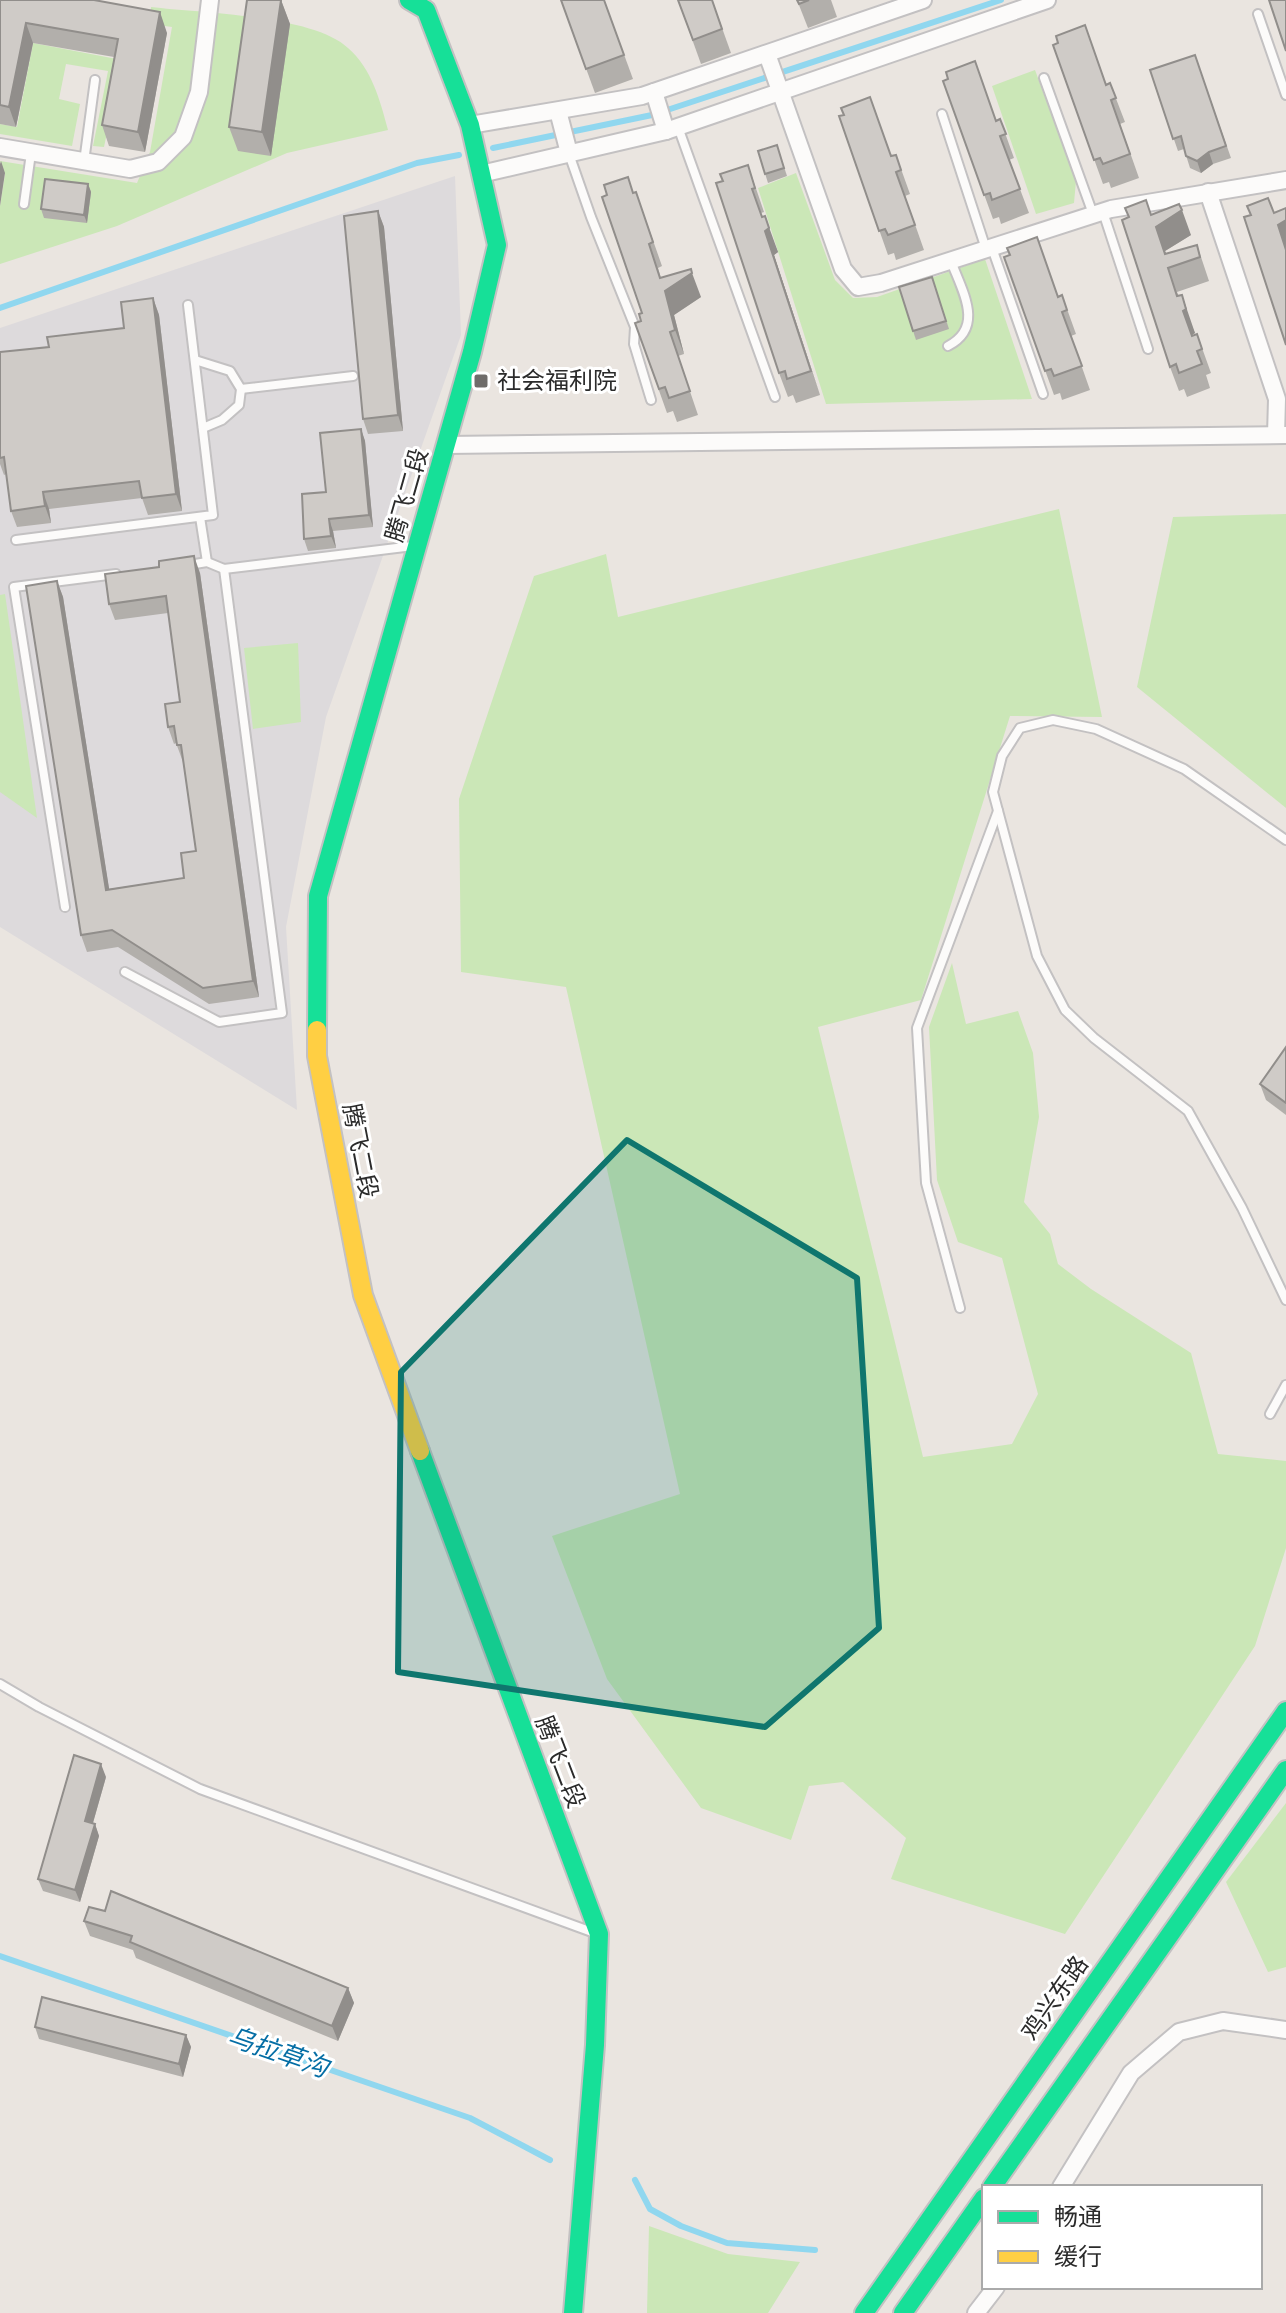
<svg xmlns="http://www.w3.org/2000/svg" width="1286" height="2313" viewBox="0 0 1286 2313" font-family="'Public Sans','Noto Sans SC',sans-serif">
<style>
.industrial{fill:#dddadc}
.green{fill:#cbe7b7}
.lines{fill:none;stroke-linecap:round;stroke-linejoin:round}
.stream{stroke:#90d7ef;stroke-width:6}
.lane-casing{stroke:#c3c1c2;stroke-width:12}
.street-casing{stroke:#c3c1c2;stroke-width:20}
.fast-casing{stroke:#c3c1c2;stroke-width:22}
.slow-casing{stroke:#c3c1c2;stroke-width:22}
.lane{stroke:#fcfbfa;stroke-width:8}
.street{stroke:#fcfbfa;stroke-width:16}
.fast{stroke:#16e098;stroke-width:18}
.slow{stroke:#ffcf43;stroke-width:18}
.wall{fill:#b2afab}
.shaded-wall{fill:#918e8b}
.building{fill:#cfcbc7;stroke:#918e8b;stroke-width:2}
.marked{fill:#0f766e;fill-opacity:0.2;stroke:#0f766e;stroke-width:6;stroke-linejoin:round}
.poi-dot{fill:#6e6c6a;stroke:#fff;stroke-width:3}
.labels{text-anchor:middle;stroke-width:6;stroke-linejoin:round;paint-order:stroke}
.poi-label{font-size:24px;fill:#2b2b2b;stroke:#fff;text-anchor:start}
.street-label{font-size:24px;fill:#2b2b2b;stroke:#fff}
.water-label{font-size:26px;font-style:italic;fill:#056ea5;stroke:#fff}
</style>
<rect width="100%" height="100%" fill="#eae5e0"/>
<polygon class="industrial" points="455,176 461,335 326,717 286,927 297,1110 0,927 0,328"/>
<g class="green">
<path d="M151 7C200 13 313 15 348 48 372 69 380 100 388 130L287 153 117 226 0 264V206L5 174 0 161 137 183 150 152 172 27 150 24Z"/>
<polygon points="33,43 122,60 104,147 93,146 108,71 66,64 59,99 80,104 72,146 0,134 0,124 17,127"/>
<polygon points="1035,70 1076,181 1074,203 1036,214 992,86"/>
<polygon points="796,173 835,280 853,298 877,297 985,259 1032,399 826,404 758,188"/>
<polygon points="1059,509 1102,717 1010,716 921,1000 818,1027 923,1457 1012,1444 1038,1394 1002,1258 958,1242 937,1180 929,1027 952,963 966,1024 1018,1011 1033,1053 1039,1117 1024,1202 1050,1234 1058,1264 1091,1289 1191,1353 1218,1454 1286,1461 1286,1548 1255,1646 1065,1934 891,1879 906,1838 843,1782 809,1786 791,1840 701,1808 607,1679 552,1536 680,1494 566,987 461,972 459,799 534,576 606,554 618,617"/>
<polygon points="1286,514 1286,808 1137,687 1173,517"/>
<polygon points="5,594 37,818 0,792 0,595"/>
<polygon points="298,643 301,722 253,729 244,648"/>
<polygon points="1286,1803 1286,1967 1268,1972 1226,1882"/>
<polygon points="649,2226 728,2254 800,2262 768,2313 647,2313"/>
</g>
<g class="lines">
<g class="stream">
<polyline points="493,148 652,115 1001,0"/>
<polyline points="0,308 417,163 459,155"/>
<polyline points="0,1956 470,2118 550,2160"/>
<polyline points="635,2180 650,2209 681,2226 727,2243 815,2250"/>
</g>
<g class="lane-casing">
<g id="lane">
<polyline points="1258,14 1286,95"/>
<polyline points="1044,78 1093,214"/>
<polyline points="942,114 986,249"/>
<polyline points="678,127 775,397"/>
<polyline points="569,154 591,217 635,327 634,344 651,400"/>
<polyline points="84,162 95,80"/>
<polyline points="24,204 31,153"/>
<polyline points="1103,212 1148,349"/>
<polyline points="992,248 1043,394"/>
<path d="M948 346C985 327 962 291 951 261"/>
<polyline points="195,360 230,371 241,389 239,405 222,420 203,428"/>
<polyline points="241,389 353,376"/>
<polyline points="200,517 207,562"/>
<polyline points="16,540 213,515 188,305"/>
<polyline points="189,565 207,562 224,569 413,546"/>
<polyline points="1286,840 1184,769 1096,729 1053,720 1020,728 1002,756 993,792 1037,956 1065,1010 1094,1038 1188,1111 1242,1208 1286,1300"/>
<polyline points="65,907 14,587 116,574"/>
<polyline points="125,972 219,1022 282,1013 224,569"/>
<polyline points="960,1308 926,1183 917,1028 998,811"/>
<polyline points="1270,1414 1286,1385"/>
<polyline points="0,1684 39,1707 200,1789 592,1932"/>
</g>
</g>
<g class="street-casing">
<g id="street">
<polyline points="767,54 843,269 858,287 881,283 1111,209 1286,180"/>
<polyline points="654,92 666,131"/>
<polyline points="558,111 569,153"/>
<polyline points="470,125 642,96 923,0"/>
<polyline points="0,147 130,169 158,162 183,137 199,92 210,0"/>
<polyline points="481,174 666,131 1047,0"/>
<polyline points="1208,192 1277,399 1276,435"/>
<polyline points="446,445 1286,435"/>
<polyline points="1061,2187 1131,2073 1179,2032 1223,2021 1286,2030"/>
<polyline points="976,2313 996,2287"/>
</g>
</g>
<g class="fast-casing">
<g id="fast">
<polyline points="317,1030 318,896 472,352 497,245 470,125 426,10 409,0"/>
<polyline points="420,1451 599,1934 595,2045 573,2313"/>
<polyline points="992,2187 1286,1770"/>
<polyline points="864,2313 1286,1711"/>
<polyline points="903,2313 984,2198"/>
</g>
</g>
<g class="slow-casing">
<polyline id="slow" points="317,1030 317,1056 363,1295 420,1451"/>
</g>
<use href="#lane" class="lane"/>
<use href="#street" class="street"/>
<use href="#fast" class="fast"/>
<use href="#slow" class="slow"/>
</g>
<g class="wall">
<polygon points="0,0 167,33 145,152 109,146 102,125 114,57 33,43 16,127 0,124"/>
<polygon points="281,0 290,24 271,156 238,151 229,127"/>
<polygon points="561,0 604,0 633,79 595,93"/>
<polygon points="678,0 712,0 731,53 701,64"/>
<polygon points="797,0 831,0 837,17 808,28"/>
<polygon points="1053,45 1106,85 1110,83 1125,122 1120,124 1139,178 1111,188 1109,182 1103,184"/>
<polygon points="1195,55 1231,158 1213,164 1201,173 1190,168 1184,149 1178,151 1150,70"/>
<polygon points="943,81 996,121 1000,119 1014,158 1009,160 1029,213 1001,224 999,217 993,219"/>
<polygon points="844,115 892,156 896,155 910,194 905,196 924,250 896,260 894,253 888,255 839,116"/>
<polygon points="777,145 787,176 768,183 758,151"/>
<polygon points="748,165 764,212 761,213 778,252 774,255 820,395 796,403 793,395 788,397 779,373"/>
<polygon points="88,184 91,192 87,223 44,218 41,209"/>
<polygon points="636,192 662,266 658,268 661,278 701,297 674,315 684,354 678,356 698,415 677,422 673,411 667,413 635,323 641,321 642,313 634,193"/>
<polygon points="378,211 384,227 403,431 368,434 363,419"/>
<polygon points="1151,215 1191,235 1165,251 1166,254 1197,245 1209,281 1177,292 1195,333 1192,335 1193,336 1197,334 1211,373 1206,375 1210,388 1187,397 1184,389 1179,391 1170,367"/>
<polygon points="1004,257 1058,297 1062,295 1076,334 1071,336 1090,390 1062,400 1060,393 1054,395"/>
<polygon points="932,277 949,329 916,340 899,287"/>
<polygon points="153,298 159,315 182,511 148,515 142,498 49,509 51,523 17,527 11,511 6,474 4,475 0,464 0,414 49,347 124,328"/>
<polygon points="361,429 365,441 373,527 333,531 336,548 308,551 304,539 326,492"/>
<polygon points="200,573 259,997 209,1004 118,947 87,952 81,935 57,581 63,597 109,889 184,878 196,851 183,762 176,743 174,744 168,727 180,702 168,613 115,620 109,604"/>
<polygon points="1286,1047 1286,1115 1266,1100 1260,1084"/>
<polygon points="106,1777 93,1823 95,1824 99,1836 80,1902 43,1891 38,1879"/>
<polygon points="84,1921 348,1988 354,2003 338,2041 136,1958 133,1950 90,1936"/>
<polygon points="35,2027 186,2035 191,2047 183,2077 39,2039"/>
</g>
<g class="shaded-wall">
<polygon points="281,0 290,24 271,156 262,132"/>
<polygon points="160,12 167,33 145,152 138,132"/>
<polygon points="26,23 33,43 16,127 9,107"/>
<polygon points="1209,152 1213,164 1201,173 1197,161"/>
<polygon points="1,161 5,173 0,206 0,164"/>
<polygon points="88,184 91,192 87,223 84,215"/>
<polygon points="1182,210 1191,235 1165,251 1170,267 1156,227"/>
<polygon points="378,211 384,227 403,431 398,415"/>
<polygon points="765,216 778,252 774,255 820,395 765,231"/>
<polygon points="1286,220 1286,250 1278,225"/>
<polygon points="692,273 701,297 674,315 684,354 675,330 665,290"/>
<polygon points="1182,295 1195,333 1192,335 1201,360 1183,311"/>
<polygon points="153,298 159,315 182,511 176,494"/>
<polygon points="361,429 365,441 373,527 369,515"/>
<polygon points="43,492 49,509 51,523 45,506"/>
<polygon points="329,519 333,531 336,548 331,536"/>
<polygon points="194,556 200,573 259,997 253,981"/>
<polygon points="57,581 63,597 112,907 106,890"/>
<polygon points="101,1764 106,1777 90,1833 85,1821"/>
<polygon points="95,1824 99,1836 80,1902 75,1890"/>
<polygon points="348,1988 354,2003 338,2041 332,2026"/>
<polygon points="186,2035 191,2047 183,2077 179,2064"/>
</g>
<g class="building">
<polygon points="0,0 94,0 160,12 138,132 102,125 118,39 26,23 9,107 0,105"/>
<polygon points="247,0 281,0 262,132 229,127"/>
<polygon points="561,0 604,0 624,55 586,69"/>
<polygon points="678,0 712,0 722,29 693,40"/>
<polygon points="797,0 809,0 799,4"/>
<polygon points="1269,0 1286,0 1286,51"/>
<polygon points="1085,25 1106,85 1110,83 1116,98 1111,100 1130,154 1103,164 1100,158 1094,160 1053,45 1058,43 1056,36"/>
<polygon points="1195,55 1226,146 1209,152 1197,161 1186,156 1181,136 1173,139 1150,70"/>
<polygon points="975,61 996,121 1000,119 1006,134 1000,136 1020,189 992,200 990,193 984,195 943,81 948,79 946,72"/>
<polygon points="870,97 891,156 896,155 901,170 896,172 915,225 888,235 885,229 879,231 839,116 844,115 841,108"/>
<polygon points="777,145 784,168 765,174 758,151"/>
<polygon points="748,165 755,188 752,189 762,217 765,216 769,228 765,231 811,371 787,379 785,371 779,373 716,183 723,181 720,174"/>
<polygon points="628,177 633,193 636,192 653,242 649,244 660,278 691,269 692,273 665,291 675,330 670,332 690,391 669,398 665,387 659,389 635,323 641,321 639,314 642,313 602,197 607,195 604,185"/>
<polygon points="45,179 88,184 84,215 41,209"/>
<polygon points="1268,198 1274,213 1286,208 1286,220 1278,225 1286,250 1286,345 1244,217 1251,215 1247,206"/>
<polygon points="1146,200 1151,215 1179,204 1182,210 1156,227 1165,254 1197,245 1200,257 1168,268 1177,296 1182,295 1186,309 1183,311 1192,336 1197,334 1202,349 1197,351 1202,364 1179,373 1176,364 1170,367 1122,220 1129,217 1125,208"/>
<polygon points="378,211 398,415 363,419 344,216"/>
<polygon points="1037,237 1058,297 1062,295 1067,310 1062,312 1082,366 1054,376 1051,369 1045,371 1004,257 1010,255 1007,248"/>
<polygon points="932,277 946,321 913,331 899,287"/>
<polygon points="153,298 176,494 142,498 139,481 43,492 45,506 11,511 4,457 0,458 0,352 49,347 47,337 124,328 121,302"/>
<polygon points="361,429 369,515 329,519 331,536 304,539 302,494 326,492 320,433"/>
<polygon points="194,556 253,981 203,988 112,930 81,935 26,586 57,581 106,890 184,878 181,853 196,851 181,745 177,745 174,726 168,727 165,704 180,702 166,596 109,604 105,574 159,567 159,561"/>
<polygon points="1286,1047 1286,1103 1260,1084"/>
<polygon points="74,1755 101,1764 85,1821 95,1824 75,1890 38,1879"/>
<polygon points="111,1891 348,1988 332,2026 130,1942 132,1936 84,1921 89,1907 105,1911"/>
<polygon points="42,1997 186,2035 179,2064 35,2027"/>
</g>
<path class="marked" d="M627 1140 857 1278 879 1628 765 1727 398 1672 401 1372Z"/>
<rect class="poi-dot" x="473" y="373" width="16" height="16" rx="4"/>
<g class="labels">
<g class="poi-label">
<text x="497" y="389">社会福利院</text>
</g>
<g class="street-label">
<text transform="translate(407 495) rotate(-74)" y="8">腾飞二段</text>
<text transform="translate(360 1151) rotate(79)" y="8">腾飞二段</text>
<text transform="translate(560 1762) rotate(69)" y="8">腾飞二段</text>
<text transform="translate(1055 1998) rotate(-55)" y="8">鸡兴东路</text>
</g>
<g class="water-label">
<text transform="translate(278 2052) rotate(19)" y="9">乌拉草沟</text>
</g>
</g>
<rect x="982" y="2185" width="280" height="104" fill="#ffffff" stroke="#aaaaaa" stroke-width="2"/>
<rect x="998" y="2211" width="40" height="12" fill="#16e098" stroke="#aaaaaa" stroke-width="2"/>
<text x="1054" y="2225" font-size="24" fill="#2b2b2b">畅通</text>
<rect x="998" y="2251" width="40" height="12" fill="#ffcf43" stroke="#aaaaaa" stroke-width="2"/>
<text x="1054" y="2265" font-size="24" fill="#2b2b2b">缓行</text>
</svg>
